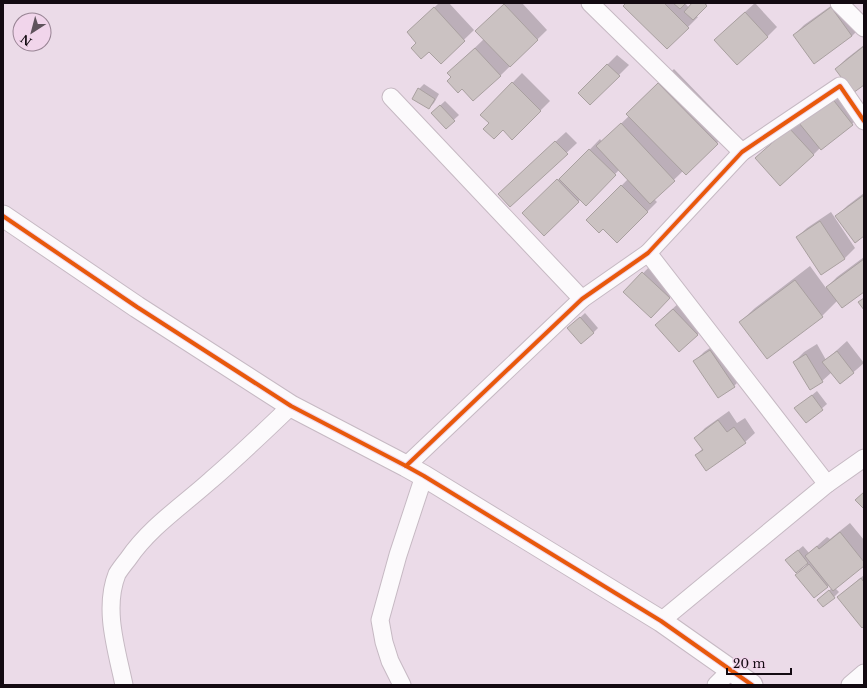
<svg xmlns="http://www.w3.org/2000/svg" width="867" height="688" viewBox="0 0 867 688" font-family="'Libre Baskerville',serif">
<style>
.shadow{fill:#0003}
.building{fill:#cbc2c2;stroke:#a9a0a0}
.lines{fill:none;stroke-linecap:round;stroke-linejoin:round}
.minor-casing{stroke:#c6b9c3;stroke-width:19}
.tertiary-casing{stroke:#c6b9c3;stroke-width:23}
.minor{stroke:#fcfafc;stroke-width:17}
.tertiary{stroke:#fcfafc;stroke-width:21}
.cycleway-casing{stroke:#f1d5eb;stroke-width:6}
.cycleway{stroke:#e8590c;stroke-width:4}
</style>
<rect width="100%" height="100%" fill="#ebdbe8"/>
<g class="shadow">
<polygon points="439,3 449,3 474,30 441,62 429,50 418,43 418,23"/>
<polygon points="506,3 522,3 547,30 500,76 459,63 484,39 486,21"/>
<polygon points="628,3 685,3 689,8 693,3 708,3 696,16 698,17 667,48"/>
<polygon points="755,3 777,27 767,37 725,30"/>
<polygon points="835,3 862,26 852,36 794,35 804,25"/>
<polygon points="864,45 864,84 836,69 846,59"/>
<polygon points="617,55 629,65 590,104 579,93"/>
<polygon points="674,69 732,129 717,143 683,171 654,199 657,202 617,242 603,228 588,220 628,179 619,170 586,204 581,199 544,235 533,204 568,170 569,171 600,139 602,142 629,116 642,99"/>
<polygon points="522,73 550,101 512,139 503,129 490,123 481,115"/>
<polygon points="424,84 439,94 434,103 429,108 419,89"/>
<polygon points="842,88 862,114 852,124 821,149 820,148 813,155 766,148"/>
<polygon points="445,101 459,115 446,127 432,113"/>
<polygon points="566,132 577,143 510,206 509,184"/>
<polygon points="864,193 864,235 837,216 847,206"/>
<polygon points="831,212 855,248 845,258 822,273 797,237 807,228"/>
<polygon points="864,257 864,291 837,301 822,316 740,322 755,308 810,266 826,288 837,277"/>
<polygon points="653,263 679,288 651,317 625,292"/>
<polygon points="683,299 707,325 697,335 666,315"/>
<polygon points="585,313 598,328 593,333 573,324"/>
<polygon points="720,341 744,376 734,386 694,362 704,352"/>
<polygon points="847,341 864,363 841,383 832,372 822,381 794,362 804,352 817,344 826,360"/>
<polygon points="817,391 827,404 806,422 796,408"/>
<polygon points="729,411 737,423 745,418 755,433 745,442 696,455 703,448 695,438 705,428"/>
<polygon points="850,523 864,540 864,565 835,588 839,592 834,597 818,600 832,588 829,584 827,587 797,575 807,565 791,556 803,546 809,553 827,537 830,539"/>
<polygon points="864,575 864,625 838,597"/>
</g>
<g class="building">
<polygon points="626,3 664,3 689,28 667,49 623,6"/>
<polygon points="673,3 686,3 680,9"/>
<polygon points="692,3 704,3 707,6 693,20 684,12"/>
<polygon points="504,4 538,40 510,67 475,31"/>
<polygon points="434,7 465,41 441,64 429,52 421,59 411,48 416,43 407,32"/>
<polygon points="831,7 852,36 814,64 793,35"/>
<polygon points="745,12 768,37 737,65 714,40"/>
<polygon points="864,46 864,85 853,93 835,69"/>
<polygon points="475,48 501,76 473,101 462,89 458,93 447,81 451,77 447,73"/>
<polygon points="607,64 620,76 590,105 578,93"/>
<polygon points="512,82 541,111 512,140 503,130 494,139 483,129 489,123 480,115"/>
<polygon points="658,83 718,144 686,175 626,114"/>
<polygon points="418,88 435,99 429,109 412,99"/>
<polygon points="831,97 853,125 821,150 799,123"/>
<polygon points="440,105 455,121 446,129 431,113"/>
<polygon points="621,123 675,181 650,204 596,146"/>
<polygon points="789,128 814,155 780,186 755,158"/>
<polygon points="555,141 568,154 510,207 498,194"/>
<polygon points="589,149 616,175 586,206 559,179"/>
<polygon points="557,179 579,202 544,236 522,213"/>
<polygon points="621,185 648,212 617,243 603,229 599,233 586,220"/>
<polygon points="864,195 864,236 855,243 835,216"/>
<polygon points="820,221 845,259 821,275 796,237"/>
<polygon points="864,259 864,292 842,308 826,287"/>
<polygon points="642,272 670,298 651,318 623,292"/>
<polygon points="795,280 823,317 767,359 739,322"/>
<polygon points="864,298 864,310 858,302"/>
<polygon points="673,309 698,335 679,352 655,325"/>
<polygon points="580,317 594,333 581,344 567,328"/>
<polygon points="710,350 735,387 718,398 693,361"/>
<polygon points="837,351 854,373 840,384 822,362"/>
<polygon points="806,354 823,382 810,390 793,362"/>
<polygon points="812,395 823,410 806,423 794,408"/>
<polygon points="718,420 727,432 734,427 746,443 706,471 695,455 703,450 694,438"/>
<polygon points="864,492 864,509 855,500"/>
<polygon points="840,532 864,562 864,566 833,591 805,556 817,546 819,549"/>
<polygon points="798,550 808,563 796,573 785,560"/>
<polygon points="809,564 828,587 814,598 795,575"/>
<polygon points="861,578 863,581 864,580 864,626 862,628 837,597"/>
<polygon points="829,590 835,598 823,607 817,600"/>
</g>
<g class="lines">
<g class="minor-casing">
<g id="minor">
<polyline points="590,3 742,152"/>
<polyline points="839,3 864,28"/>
<polyline points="391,97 582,299"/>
<polyline points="648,253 827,484"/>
<polyline points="406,466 582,299 648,253 742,152 840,86 864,121"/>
<polyline points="661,621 827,484 864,458"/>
<path d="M124 685C117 651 103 609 117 574 120 569 124 564 128 559 150 527 182 506 211 480 239 456 265 431 291 406"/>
<polyline points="402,685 390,661 384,642 380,620 398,555 424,476"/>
<polyline points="716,685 730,671"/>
<polyline points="850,685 864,673"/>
</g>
</g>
<g class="tertiary-casing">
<polyline id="tertiary" points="3,216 137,307 291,406 406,466 424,476 661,621 752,685"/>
</g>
<use href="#minor" class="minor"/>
<use href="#tertiary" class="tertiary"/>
<g class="cycleway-casing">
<g id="cycleway">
<polyline points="3,216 137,307 291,406 406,466 424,476 661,621 752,685"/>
<polyline points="406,466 582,299 648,253 742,152 840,86 864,121"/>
</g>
</g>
<use href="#cycleway" class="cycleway"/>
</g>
<rect width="867" height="688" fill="none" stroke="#130a11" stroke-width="8"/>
<g transform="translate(32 32) rotate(216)"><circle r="19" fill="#f1d5eb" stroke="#988494"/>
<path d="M0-3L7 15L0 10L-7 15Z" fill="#5f535c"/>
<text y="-6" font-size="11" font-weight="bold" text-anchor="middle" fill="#130a11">N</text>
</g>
<path d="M727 668v6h64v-6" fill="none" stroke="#130a11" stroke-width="2"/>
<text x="733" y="668" font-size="12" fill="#130a11" stroke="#f1d5eb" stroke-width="3" paint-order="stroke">20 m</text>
</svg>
